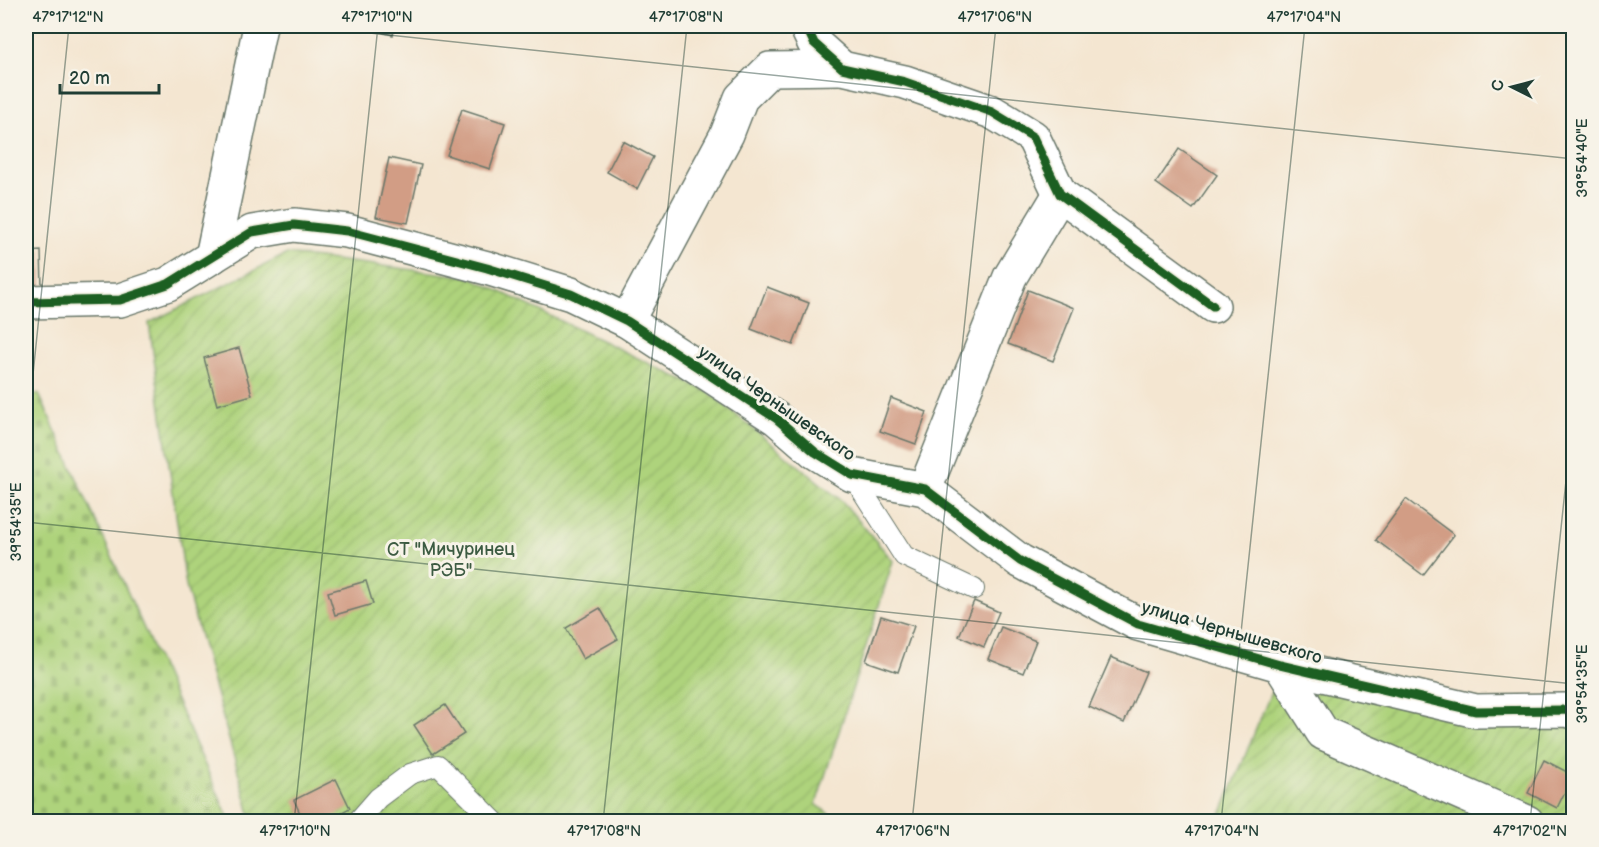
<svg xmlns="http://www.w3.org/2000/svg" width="1599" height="847" viewBox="0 0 1599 847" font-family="'Balsamiq Sans',sans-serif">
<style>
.cemetery{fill:url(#cemetery-stones);stroke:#668858;stroke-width:1.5}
.garden{fill:url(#garden-furrows);stroke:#668858;stroke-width:1.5}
.building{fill:#d29d85}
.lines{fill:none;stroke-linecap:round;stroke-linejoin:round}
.lane-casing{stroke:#6a786b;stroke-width:22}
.street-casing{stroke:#6a786b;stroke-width:36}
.lane{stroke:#fff;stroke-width:20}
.street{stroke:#fff;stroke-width:33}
.cycleway-casing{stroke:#f7f3e8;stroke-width:13}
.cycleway{stroke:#1b5e20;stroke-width:9}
.ticks{fill:none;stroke:#1f3d34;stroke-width:1.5;stroke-opacity:0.45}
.labels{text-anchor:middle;stroke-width:6;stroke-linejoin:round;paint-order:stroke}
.street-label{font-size:18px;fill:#1f3d34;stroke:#f7f3e8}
.park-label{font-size:18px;fill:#3c5b42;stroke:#f7f3e8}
.neatline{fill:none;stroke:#1f3d34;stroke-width:2}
.ticks-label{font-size:15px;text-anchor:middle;fill:#1f3d34}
</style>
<defs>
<pattern id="cemetery-stones" width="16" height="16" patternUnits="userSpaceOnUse" patternTransform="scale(1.5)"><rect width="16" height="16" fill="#aed37c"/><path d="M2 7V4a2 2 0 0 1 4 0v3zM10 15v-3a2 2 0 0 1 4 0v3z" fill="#95b66c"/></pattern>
<pattern id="garden-furrows" width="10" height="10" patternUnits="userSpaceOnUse" patternTransform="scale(1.5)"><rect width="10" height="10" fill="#aed37c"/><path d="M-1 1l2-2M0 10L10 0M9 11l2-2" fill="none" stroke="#95b66c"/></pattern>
</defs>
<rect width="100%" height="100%" fill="#f7f3e8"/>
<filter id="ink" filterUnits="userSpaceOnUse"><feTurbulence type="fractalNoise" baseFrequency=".0167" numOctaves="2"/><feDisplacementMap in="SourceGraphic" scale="12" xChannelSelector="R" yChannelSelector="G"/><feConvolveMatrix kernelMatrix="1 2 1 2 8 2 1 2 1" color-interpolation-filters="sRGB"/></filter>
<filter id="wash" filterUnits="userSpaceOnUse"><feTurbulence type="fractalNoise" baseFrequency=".008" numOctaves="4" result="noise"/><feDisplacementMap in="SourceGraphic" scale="24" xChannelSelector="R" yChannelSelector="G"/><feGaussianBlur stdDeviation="1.35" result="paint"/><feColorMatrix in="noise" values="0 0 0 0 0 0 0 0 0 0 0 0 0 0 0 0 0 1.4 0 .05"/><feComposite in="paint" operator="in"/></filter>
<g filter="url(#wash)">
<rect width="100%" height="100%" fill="#f4e6d1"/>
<polygon class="cemetery" points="39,394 230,821 26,821 26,396"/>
<g class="garden">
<polygon points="287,254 470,277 708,392 842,501 893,561 816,804 838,821 252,821 186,586 149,323"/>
<polygon points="1279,673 1573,726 1573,821 1218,822"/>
</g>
<g id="blocks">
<g class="building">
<polygon points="357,26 395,26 393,35"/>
<polygon points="462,109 505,123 490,169 447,155"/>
<polygon points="623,141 653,157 637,189 607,172"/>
<polygon points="1179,149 1217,175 1193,209 1156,183"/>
<polygon points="389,158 421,165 408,223 376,217"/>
<polygon points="41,251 42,287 26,288 26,252"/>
<polygon points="767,287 809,303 793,345 751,329"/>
<polygon points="1028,290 1074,308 1053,361 1008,344"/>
<polygon points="239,348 252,395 217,405 204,358"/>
<polygon points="891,398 927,412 916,444 880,431"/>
<polygon points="1406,499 1454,535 1423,575 1376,540"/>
<polygon points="366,581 373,604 335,615 328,592"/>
<polygon points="974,601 999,612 984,647 959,636"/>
<polygon points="600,608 618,639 583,659 566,628"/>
<polygon points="881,616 914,626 898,672 866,661"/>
<polygon points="1001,627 1036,641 1023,673 988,659"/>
<polygon points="1111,657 1146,672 1124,723 1089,707"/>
<polygon points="445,705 464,734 433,754 414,725"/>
<polygon points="1544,760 1573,775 1557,808 1528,793"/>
<polygon points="336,779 350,808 323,822 304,822 294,800"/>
</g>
</g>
</g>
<g filter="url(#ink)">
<use href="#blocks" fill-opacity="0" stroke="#6a786b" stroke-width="1.5"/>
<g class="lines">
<g class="lane-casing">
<g id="lane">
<polyline points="852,475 904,556 974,589"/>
<polyline points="357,822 378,798 410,774 438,765 495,822"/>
</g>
</g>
<g class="street-casing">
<g id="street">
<polyline points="806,26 814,43 842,68 905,82 992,112 1033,137 1060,194 1213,306"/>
<polyline points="212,257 260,26"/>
<polyline points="26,302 120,300 168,284 252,232 294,225 347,231 487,268 571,294 627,321 777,419 815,452 852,475 925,489 1020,561 1138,624 1280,665 1476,711 1565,710 1574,712"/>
<polyline points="627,321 727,134 741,98 770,69 842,68"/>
<polyline points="925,489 1010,277 1060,194"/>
<polyline points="1280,665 1323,733 1527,822"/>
</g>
</g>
<use href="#lane" class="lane"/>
<use href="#street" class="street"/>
<g class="cycleway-casing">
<g id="cycleway">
<polyline points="806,26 814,43 842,68 905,82 992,112 1033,137 1060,194 1213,306"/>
<polyline points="26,302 120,300 168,284 252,232 294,225 347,231 487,268 571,294 627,321 777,419 815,452 852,475 925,489 1020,561 1138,624 1280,665 1476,711 1565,710 1574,712"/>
</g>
</g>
<use href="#cycleway" class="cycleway"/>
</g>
</g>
<path class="ticks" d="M303 26 1574 159M26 442 69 26M26 522 1574 684M294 822 378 26M603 822 687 26M912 822 996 26M1221 822 1305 26M1530 822 1574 405"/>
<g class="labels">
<g class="street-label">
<text transform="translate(777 403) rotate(35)" y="6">улица Чернышевского</text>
<text transform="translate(1232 632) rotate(16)" y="6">улица Чернышевского</text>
</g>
<g class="park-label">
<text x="451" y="555">СТ "Мичуринец<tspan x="451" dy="21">РЭБ"</tspan></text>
</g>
</g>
<rect width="1599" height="847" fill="none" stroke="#f7f3e8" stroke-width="66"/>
<g transform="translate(1512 87) rotate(276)" stroke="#f7f3e8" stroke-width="4.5" paint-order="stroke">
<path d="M0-4.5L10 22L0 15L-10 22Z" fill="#1f3d34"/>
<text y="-9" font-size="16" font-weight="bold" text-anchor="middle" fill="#1f3d34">С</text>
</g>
<path d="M60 84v9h99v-9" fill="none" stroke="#1f3d34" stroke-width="3"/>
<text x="69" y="84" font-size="18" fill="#1f3d34" stroke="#f7f3e8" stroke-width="4.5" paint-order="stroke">20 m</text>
<rect x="33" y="33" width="1533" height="781" class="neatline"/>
<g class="ticks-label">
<text x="68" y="22">47°17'12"N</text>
<text x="377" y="22">47°17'10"N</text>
<text x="686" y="22">47°17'08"N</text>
<text x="995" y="22">47°17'06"N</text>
<text x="1304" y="22">47°17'04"N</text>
<text transform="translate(1582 158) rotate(-90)" y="5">39°54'40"E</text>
<text transform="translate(16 522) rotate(-90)" y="5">39°54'35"E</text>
<text transform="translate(1582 684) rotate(-90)" y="5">39°54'35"E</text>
<text x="295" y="836">47°17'10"N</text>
<text x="604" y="836">47°17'08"N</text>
<text x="913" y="836">47°17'06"N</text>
<text x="1222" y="836">47°17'04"N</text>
<text x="1530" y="836">47°17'02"N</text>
</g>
</svg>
